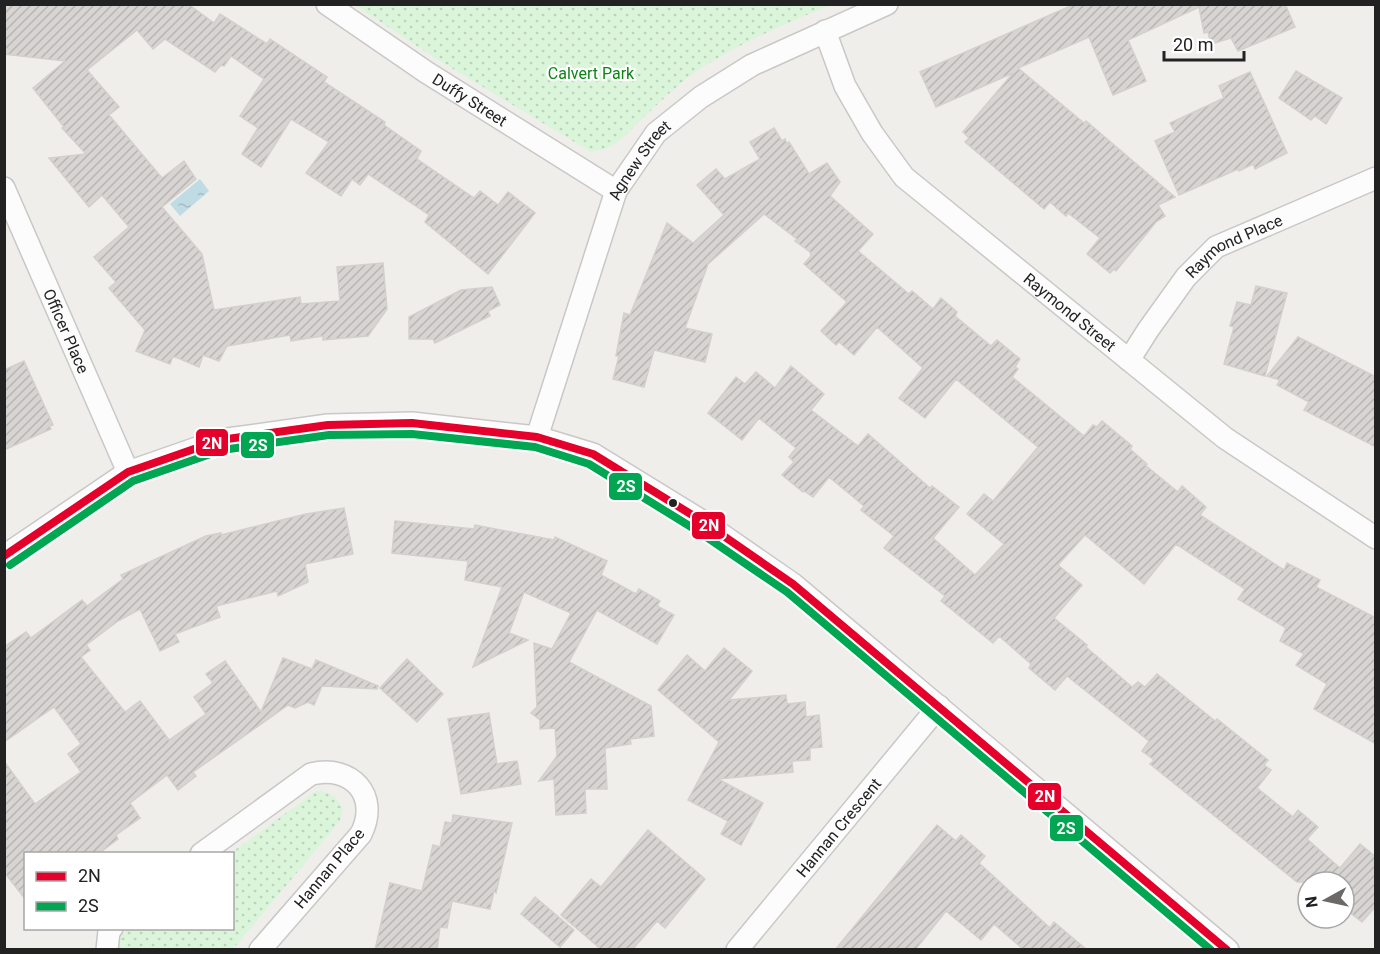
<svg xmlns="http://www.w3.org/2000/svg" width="1380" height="954" viewBox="0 0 1380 954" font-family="Roboto,sans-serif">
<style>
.park{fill:url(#park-dots)}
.water{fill:url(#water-ripples)}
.building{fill:url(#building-hatch);stroke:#d3d0cc;stroke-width:1.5}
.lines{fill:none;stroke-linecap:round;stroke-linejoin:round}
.minor-casing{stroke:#c9c8c7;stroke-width:24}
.minor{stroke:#fdfcfc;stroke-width:21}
.bus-1-casing{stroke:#fff;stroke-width:12}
.bus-2-casing{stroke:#fff;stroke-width:12}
.bus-1{stroke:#e4002b;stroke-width:8}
.bus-2{stroke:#00a651;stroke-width:8}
.bus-dot{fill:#222;stroke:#fff;stroke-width:2}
.labels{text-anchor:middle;stroke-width:4.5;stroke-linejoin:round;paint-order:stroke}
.park-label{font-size:16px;fill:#0c8416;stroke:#fff}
.street-label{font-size:16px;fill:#222;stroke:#fff}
.line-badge{stroke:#fff;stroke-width:2}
.badge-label{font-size:16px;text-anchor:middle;font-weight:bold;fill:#fff}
</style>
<defs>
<pattern id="park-dots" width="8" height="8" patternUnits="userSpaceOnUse" patternTransform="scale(1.5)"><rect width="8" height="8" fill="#daf5da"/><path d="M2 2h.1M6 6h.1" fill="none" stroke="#bbd2bb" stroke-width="1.8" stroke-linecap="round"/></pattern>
<pattern id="water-ripples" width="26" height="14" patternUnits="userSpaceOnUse" patternTransform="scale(1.5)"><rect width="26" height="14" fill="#bfdbe3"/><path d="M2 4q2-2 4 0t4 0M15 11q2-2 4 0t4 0" fill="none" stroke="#a4bcc2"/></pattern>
<pattern id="building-hatch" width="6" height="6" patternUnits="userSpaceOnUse" patternTransform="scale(1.5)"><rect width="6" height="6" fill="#d7d4d2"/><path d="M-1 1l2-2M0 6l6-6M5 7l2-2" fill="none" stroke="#b8b6b4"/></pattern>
</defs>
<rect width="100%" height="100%" fill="#f0eeeb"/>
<g class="park">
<path d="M355 5H830C782 26 730 46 687 78 673 89 659 103 646 115 626 133 619 148 591 152L435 58Z"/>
<path d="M316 791C331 791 336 797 343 809L340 821 233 949 117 950 119 938 128 929 232 928V854L231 853Z"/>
</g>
<polygon class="water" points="200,179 209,191 180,216 170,204"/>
<g class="building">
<polygon points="4,4 188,4 214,23 220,14 267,44 270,39 327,77 324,82 385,122 384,125 421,151 417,159 474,198 480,191 498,205 508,192 535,213 488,274 425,222 429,215 368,174 360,185 352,179 341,196 306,173 329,142 291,119 261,167 242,154 258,128 240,116 264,79 231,56 224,66 221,65 215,72 165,39 153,49 137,30 87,70 119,107 109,115 162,178 184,161 196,179 162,207 202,254 214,310 300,297 301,304 340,301 337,267 383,263 387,309 368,336 323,340 323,336 291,341 290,335 227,346 219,361 203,355 199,367 173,356 170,364 136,351 145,330 109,288 116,282 94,257 129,227 102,195 89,207 49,158 86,154 62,128 64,127 33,88 65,61 4,54"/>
<polygon points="1075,4 1285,4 1295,27 1238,51 1231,38 1211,44 1208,32 1204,33 1199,7 1128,40 1146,81 1113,95 1089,37 1018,68 1084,123 1086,121 1175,197 1158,205 1165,216 1156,222 1116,271 1114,269 1110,273 1087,254 1100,238 1068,213 1066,216 1050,202 1044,209 965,142 969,138 963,132 1013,73 936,107 920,72"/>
<polygon points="1296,71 1342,98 1326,124 1315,116 1311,120 1279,98"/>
<polygon points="1250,72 1287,153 1255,169 1253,164 1239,171 1238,169 1179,195 1155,141 1175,132 1170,123 1224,98 1219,86"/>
<polygon points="774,128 782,141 785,139 787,144 789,142 809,174 827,163 840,182 830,196 873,234 858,251 909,294 912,291 933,309 941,298 957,312 955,316 991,346 997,340 1020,359 1015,367 1018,369 1012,377 1084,436 1093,425 1097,427 1102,421 1132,446 1130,449 1147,464 1145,465 1178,492 1182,486 1206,507 1200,515 1284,570 1287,563 1320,580 1316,587 1376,618 1376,744 1314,709 1327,684 1296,665 1304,654 1280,641 1286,628 1238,599 1245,589 1176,544 1144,584 1085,535 1058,565 1082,585 1054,618 1087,645 1086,647 1132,687 1138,682 1145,687 1157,674 1215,721 1217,719 1268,760 1264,765 1271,770 1257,788 1293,817 1298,810 1318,827 1307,839 1340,868 1360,844 1376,857 1376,906 1362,922 1344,908 1344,882 1297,882 1150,764 1154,760 1142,751 1149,741 1067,676 1055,690 1029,668 1031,664 999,636 993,643 941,601 945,596 884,548 894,536 861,510 864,506 829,477 813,497 804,491 803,492 782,475 794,462 789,457 796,448 759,418 742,440 708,413 736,377 745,384 756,372 775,388 791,366 824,394 811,410 858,446 868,434 930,488 932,486 959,507 933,538 975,575 1004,544 967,514 984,494 993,501 1038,447 956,379 925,418 899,398 923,368 877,327 854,355 839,342 836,345 821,331 847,302 804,264 811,256 810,252 795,241 797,239 764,214 708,264 685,328 712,334 705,362 654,350 644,387 613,379 619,356 616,356 624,313 630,315 667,223 693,243 724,215 697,185 716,169 725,179 760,159 750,142"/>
<polygon points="1256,286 1287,293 1265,376 1224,364 1234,327 1230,326 1237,302 1251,305"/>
<polygon points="492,287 500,305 488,311 490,316 435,343 433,339 409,339 409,317 461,290"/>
<polygon points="1298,337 1376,377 1376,447 1304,410 1309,402 1277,385 1280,380 1267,376"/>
<polygon points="24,361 53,425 49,426 51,429 4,450 4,370"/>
<polygon points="344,508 353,554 305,564 308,582 278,596 277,591 216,606 220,617 175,634 179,642 160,651 140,609 118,621 86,645 90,650 81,657 125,712 140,701 169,740 206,714 194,697 213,683 206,674 225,661 261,712 283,658 312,669 316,660 378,686 377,689 322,686 314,705 308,702 295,708 288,705 193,772 196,776 178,790 167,775 130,803 140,818 116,835 118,839 98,854 26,854 26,900 4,872 4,761 35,804 81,772 68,754 81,744 54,707 4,742 4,647 26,632 31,638 82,600 87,606 123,579 121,575 206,536 221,533 221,535 306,514"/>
<polygon points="395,521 474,529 475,525 554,540 555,537 607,561 601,575 636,594 639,589 660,601 657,606 674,615 657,644 597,610 569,662 651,706 654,736 630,739 631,744 605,748 607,789 585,789 586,813 556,815 554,779 539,781 557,756 555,728 540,729 540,720 531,713 537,707 534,643 552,649 571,613 524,592 509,633 528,640 473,667 502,587 465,580 468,561 392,553"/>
<polygon points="724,648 752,671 729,700 786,695 787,704 805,702 806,717 819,715 822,747 810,748 810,760 792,761 793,772 718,779 763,803 741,845 721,834 728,821 688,800 719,742 658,690 687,655 705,671"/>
<polygon points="407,659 443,694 417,722 380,688"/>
<polygon points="489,713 497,764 517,761 521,784 461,794 448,719"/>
<polygon points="453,815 512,823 496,893 494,891 490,909 452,901 447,928 440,927 437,950 375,950 390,883 422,891 433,845 440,847 445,822 452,823"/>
<polygon points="937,825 956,841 961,835 985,856 979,863 1050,928 1054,922 1087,950 1024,950 994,924 981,940 946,911 915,950 835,950"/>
<polygon points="648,830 705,879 665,928 657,921 632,950 602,950 561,915 591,879 601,887"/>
<polygon points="535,897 574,930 560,947 521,914"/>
</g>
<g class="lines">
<g class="minor-casing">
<g id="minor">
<path id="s1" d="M327 4 426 72 616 191"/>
<path id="s2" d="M825 31 845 86 872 133 904 177 1225 438 1376 538"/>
<path id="s3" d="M4 188 128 472"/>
<path id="s4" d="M1129 360 1148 330 1186 277 1216 247 1376 178"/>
<path id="s5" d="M537 437 616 191 656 133 701 97 752 65 887 4"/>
<polyline points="4,556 128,472 220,440 328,425 412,423 537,437 593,454 702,521 793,584 1228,950"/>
<path d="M201 854 311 774C352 764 380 796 361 834L260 950"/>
<polyline points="107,950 109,931 112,928"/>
<path id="s6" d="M737 950 939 706"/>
</g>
</g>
<use href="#minor" class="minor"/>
<g class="bus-1-casing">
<polyline id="bus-1" points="4,556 128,472 220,440 328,425 412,423 537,437 593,454 702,521 793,584 1227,950"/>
</g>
<g class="bus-2-casing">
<polyline id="bus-2" points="10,565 133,481 222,450 329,435 412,434 535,447 589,464 696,530 787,592 1211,950"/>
</g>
<use href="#bus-1" class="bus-1"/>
<use href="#bus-2" class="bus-2"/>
</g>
<circle class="bus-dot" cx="673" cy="503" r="5"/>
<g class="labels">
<g class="park-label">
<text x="591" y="79">Calvert Park</text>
</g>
<g class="street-label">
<text dy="6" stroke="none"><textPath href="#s1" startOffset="172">Duffy Street</textPath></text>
<text dy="6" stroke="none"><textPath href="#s5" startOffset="297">Agnew Street</textPath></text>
<text dy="6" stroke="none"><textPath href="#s4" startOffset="159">Raymond Place</textPath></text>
<text dy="6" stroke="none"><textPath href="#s2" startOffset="381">Raymond Street</textPath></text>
<text dy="6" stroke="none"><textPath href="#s3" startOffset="156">Officer Place</textPath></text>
<text dy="6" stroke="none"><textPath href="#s6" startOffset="159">Hannan Crescent</textPath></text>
<text transform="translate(329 868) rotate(-50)" y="6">Hannan Place</text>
</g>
</g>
<g class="line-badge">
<rect x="195" y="428" width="34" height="29" rx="6" fill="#e4002b"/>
<rect x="240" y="431" width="35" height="28" rx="6" fill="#00a651"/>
<rect x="608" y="472" width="35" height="29" rx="6" fill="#00a651"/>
<rect x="691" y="511" width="35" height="29" rx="6" fill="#e4002b"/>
<rect x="1027" y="782" width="35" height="29" rx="6" fill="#e4002b"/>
<rect x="1049" y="814" width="35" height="28" rx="6" fill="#00a651"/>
</g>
<g class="badge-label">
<text x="212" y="449">2N</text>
<text x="258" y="451">2S</text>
<text x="626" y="492">2S</text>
<text x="709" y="531">2N</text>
<text x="1045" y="802">2N</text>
<text x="1066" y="834">2S</text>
</g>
<rect width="1380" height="954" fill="none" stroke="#222222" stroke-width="12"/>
<rect x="24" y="852" width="210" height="78" fill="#ffffff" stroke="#a7a7a7" stroke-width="1.5"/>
<rect x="36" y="872" width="30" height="9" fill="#e4002b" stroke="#a7a7a7" stroke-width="1.5"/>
<text x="78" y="882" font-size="18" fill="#222222">2N</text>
<rect x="36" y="902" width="30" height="9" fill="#00a651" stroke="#a7a7a7" stroke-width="1.5"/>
<text x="78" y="912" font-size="18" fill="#222222">2S</text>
<g transform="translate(1326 900) rotate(262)"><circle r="28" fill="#ffffff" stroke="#a7a7a7" stroke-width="1.5"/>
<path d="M0-4.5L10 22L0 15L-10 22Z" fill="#6a6968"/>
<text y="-9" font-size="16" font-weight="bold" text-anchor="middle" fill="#222222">N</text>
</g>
<path d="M1164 51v9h80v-9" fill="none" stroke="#222222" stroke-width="3"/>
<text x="1173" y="51" font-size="18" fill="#222222" stroke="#ffffff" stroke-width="4.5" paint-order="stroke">20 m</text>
</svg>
